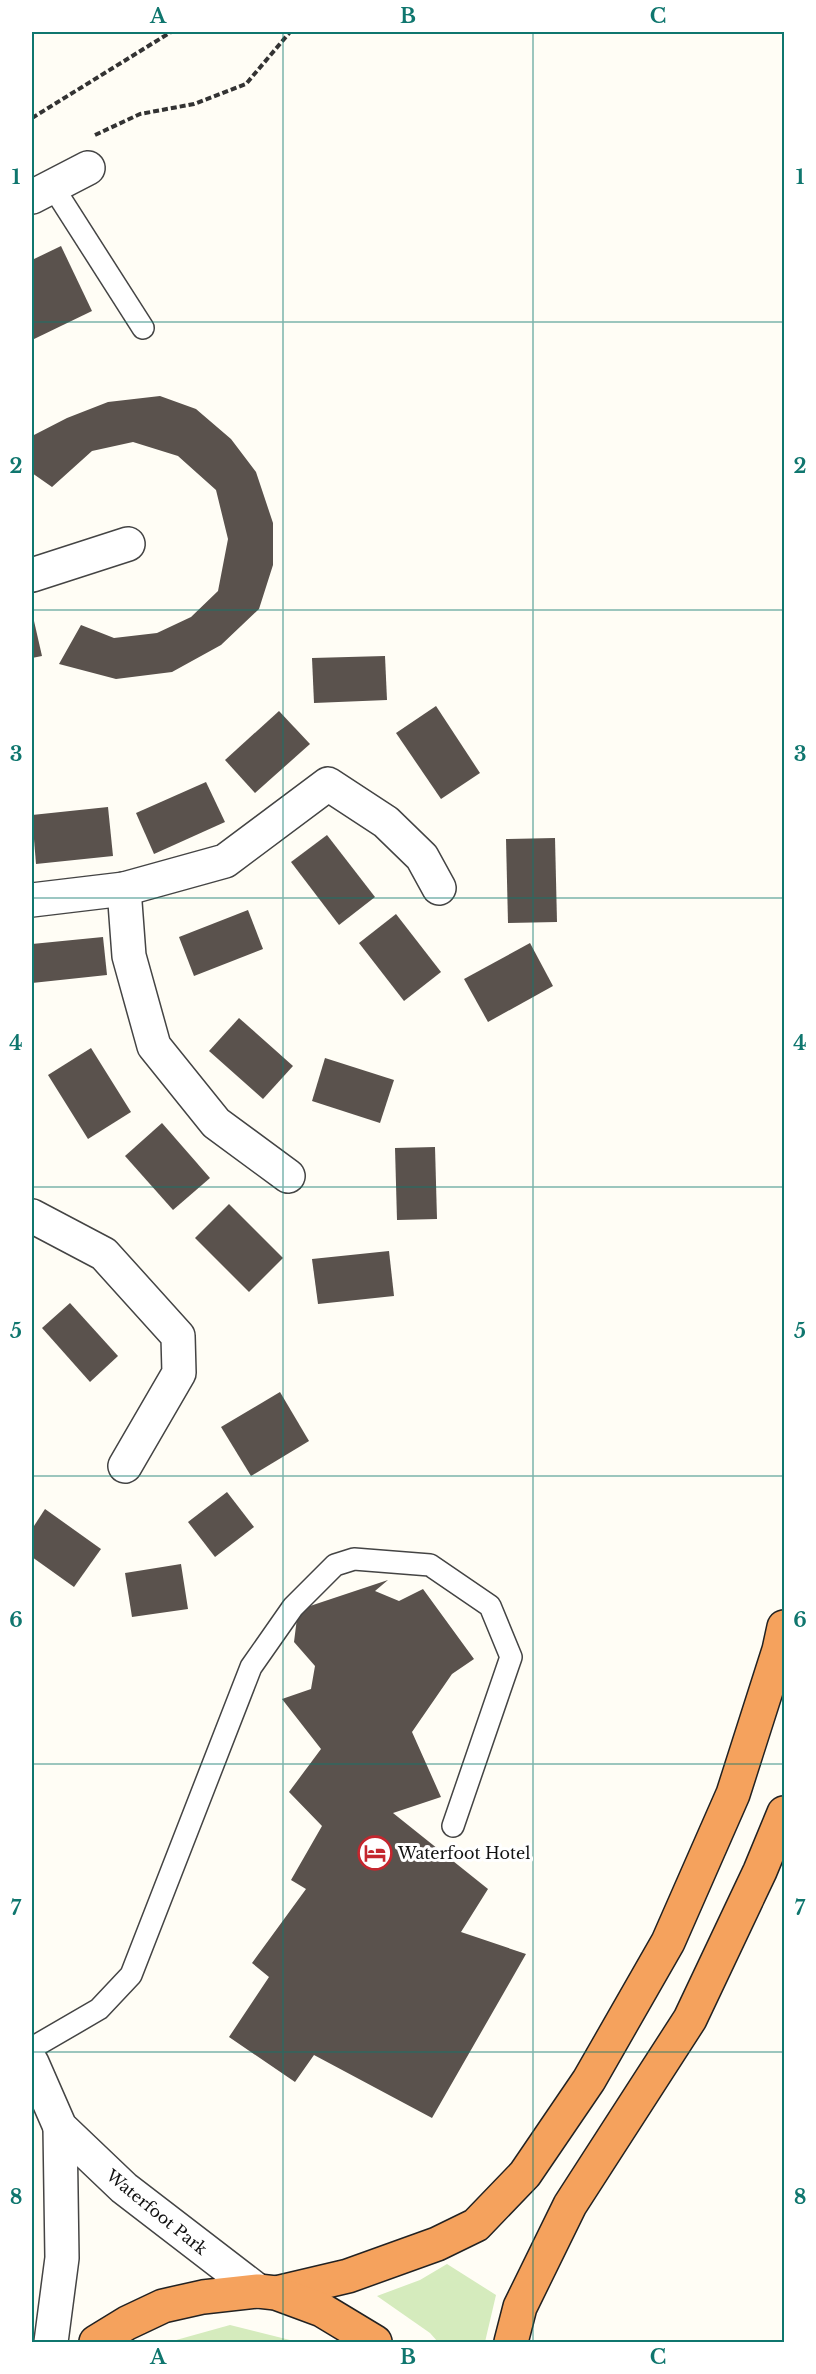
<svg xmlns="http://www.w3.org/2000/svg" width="816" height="2374" viewBox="0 0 816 2374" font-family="'Libre Baskerville',serif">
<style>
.green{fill:#d5ebbd}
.building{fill:#5a524d}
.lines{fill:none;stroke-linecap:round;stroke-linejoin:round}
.lane-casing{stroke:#444;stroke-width:24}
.street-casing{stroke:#444;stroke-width:36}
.highway-casing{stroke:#222;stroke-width:36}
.path{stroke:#333;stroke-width:4;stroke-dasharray:6 3;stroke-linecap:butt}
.lane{stroke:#fff;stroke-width:21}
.street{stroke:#fff;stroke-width:33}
.highway{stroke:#f5a25d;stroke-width:33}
.grid{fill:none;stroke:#0f766e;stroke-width:1.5;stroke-opacity:0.55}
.labels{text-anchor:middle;stroke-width:6;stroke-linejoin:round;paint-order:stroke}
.poi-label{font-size:16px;fill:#111;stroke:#fff;text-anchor:start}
.street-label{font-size:16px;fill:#111;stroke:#fff}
.neatline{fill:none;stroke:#0f766e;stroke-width:2}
.grid-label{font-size:20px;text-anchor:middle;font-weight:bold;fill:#0f766e}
</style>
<rect width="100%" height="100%" fill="#fffdf5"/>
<g class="green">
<polygon points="447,2264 496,2295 485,2342 438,2342 430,2333 377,2296 420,2280"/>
<polygon points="230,2325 298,2342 169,2342"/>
</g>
<g class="building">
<polygon points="61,246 92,311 32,340 32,260"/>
<polygon points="160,396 196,409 231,439 256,472 273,523 273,565 259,609 221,645 172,672 116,679 59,664 81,625 114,638 157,633 191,617 218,591 228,539 216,490 178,456 133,442 92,451 52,487 32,473 32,436 67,418 108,402"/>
<polygon points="34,621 42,656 32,658 32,622"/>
<polygon points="385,656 387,700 314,703 312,658"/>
<polygon points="436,706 480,773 441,799 396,733"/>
<polygon points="279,711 310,744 255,793 225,760"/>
<polygon points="206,782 225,822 154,854 136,813"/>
<polygon points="108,807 113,856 36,864 32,815"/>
<polygon points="327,835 375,897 339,925 291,862"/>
<polygon points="555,838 557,922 508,923 506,839"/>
<polygon points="248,910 263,949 194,976 179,937"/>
<polygon points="396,914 441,972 404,1001 359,943"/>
<polygon points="103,937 107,975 32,983 32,944"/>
<polygon points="530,943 553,986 488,1022 464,979"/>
<polygon points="239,1018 293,1066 263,1099 209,1051"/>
<polygon points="91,1048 131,1112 88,1139 48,1075"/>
<polygon points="325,1058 394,1080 380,1123 312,1101"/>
<polygon points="162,1123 210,1178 173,1210 125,1156"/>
<polygon points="435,1147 437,1219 397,1220 395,1148"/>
<polygon points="229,1204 283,1258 249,1292 195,1238"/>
<polygon points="389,1251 394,1296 318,1304 312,1259"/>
<polygon points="70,1303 118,1356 90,1382 42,1328"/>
<polygon points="280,1392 309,1441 251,1476 221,1427"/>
<polygon points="227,1492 254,1527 215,1557 188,1522"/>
<polygon points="45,1509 101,1549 74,1587 32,1557 32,1529"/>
<polygon points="181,1564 188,1609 132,1617 125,1573"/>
<polygon points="388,1580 375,1591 399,1601 423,1589 474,1659 452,1674 412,1732 441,1797 393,1813 488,1889 461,1932 526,1954 432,2118 314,2055 295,2082 229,2037 269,1977 252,1963 306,1889 291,1880 322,1826 289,1792 321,1749 282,1699 311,1689 315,1666 294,1642 298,1610"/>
</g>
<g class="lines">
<g class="lane-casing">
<g id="lane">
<polyline points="53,187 143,328"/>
<polyline points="32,2048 99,2009 131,1975 251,1667 293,1607 335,1565 354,1559 430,1565 490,1606 511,1657 453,1826"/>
</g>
</g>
<g class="street-casing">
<g id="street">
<polyline points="32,197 88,168"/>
<polyline points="32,575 128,544"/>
<polyline points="124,889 129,956 154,1046 216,1123 288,1176"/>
<polyline points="32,900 124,889 225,861 328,784 386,822 422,857 439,888"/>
<polyline points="32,1216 104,1254 178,1336 179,1373 125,1466"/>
<polyline points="32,2063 60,2127 124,2188 258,2291"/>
<polyline points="51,2342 62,2258 60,2127"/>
</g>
</g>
<g class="highway-casing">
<g id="highway">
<polyline points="276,2293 348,2276 437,2244 476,2225 525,2174 589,2080 668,1942 733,1794 779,1650 784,1627"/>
<polyline points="96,2342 127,2323 163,2306 203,2297 258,2291 276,2293 322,2310 375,2342"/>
<polyline points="511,2342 520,2307 570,2205 690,2019 760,1871 784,1813"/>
</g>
</g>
<g class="path">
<polyline points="32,118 171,32"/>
<polyline points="95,135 140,114 194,104 246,84 290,32"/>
</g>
<use href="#lane" class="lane"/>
<use href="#street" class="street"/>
<use href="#highway" class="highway"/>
</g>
<path class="grid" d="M283 32V2342M533 32V2342M32 322H784M32 610H784M32 898H784M32 1187H784M32 1476H784M32 1764H784M32 2052H784"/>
<defs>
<g id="hotel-ring" transform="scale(1.725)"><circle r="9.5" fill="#fff" stroke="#c4262e" stroke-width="1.5"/><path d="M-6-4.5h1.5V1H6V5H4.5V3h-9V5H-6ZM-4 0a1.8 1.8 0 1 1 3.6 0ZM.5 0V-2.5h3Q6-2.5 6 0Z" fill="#c4262e"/></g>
</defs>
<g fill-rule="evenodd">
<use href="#hotel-ring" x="375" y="1853"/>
</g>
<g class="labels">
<g class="poi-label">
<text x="398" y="1859">Waterfoot Hotel</text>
</g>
<g class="street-label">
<text transform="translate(157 2212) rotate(39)" y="6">Waterfoot Park</text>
</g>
</g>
<rect width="816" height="2374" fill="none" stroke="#ffffff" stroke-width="66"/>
<rect x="33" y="33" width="750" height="2308" class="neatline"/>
<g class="grid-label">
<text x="158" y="23">A</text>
<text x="408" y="23">B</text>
<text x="658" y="23">C</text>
<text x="16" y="184">1</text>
<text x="800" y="184">1</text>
<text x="16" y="473">2</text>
<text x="800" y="473">2</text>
<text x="16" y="761">3</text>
<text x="800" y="761">3</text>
<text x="16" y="1050">4</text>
<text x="800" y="1050">4</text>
<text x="16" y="1338">5</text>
<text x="800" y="1338">5</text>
<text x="16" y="1627">6</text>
<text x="800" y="1627">6</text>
<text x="16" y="1915">7</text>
<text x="800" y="1915">7</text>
<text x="16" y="2204">8</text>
<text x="800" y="2204">8</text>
<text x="158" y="2364">A</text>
<text x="408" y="2364">B</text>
<text x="658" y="2364">C</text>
</g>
</svg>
